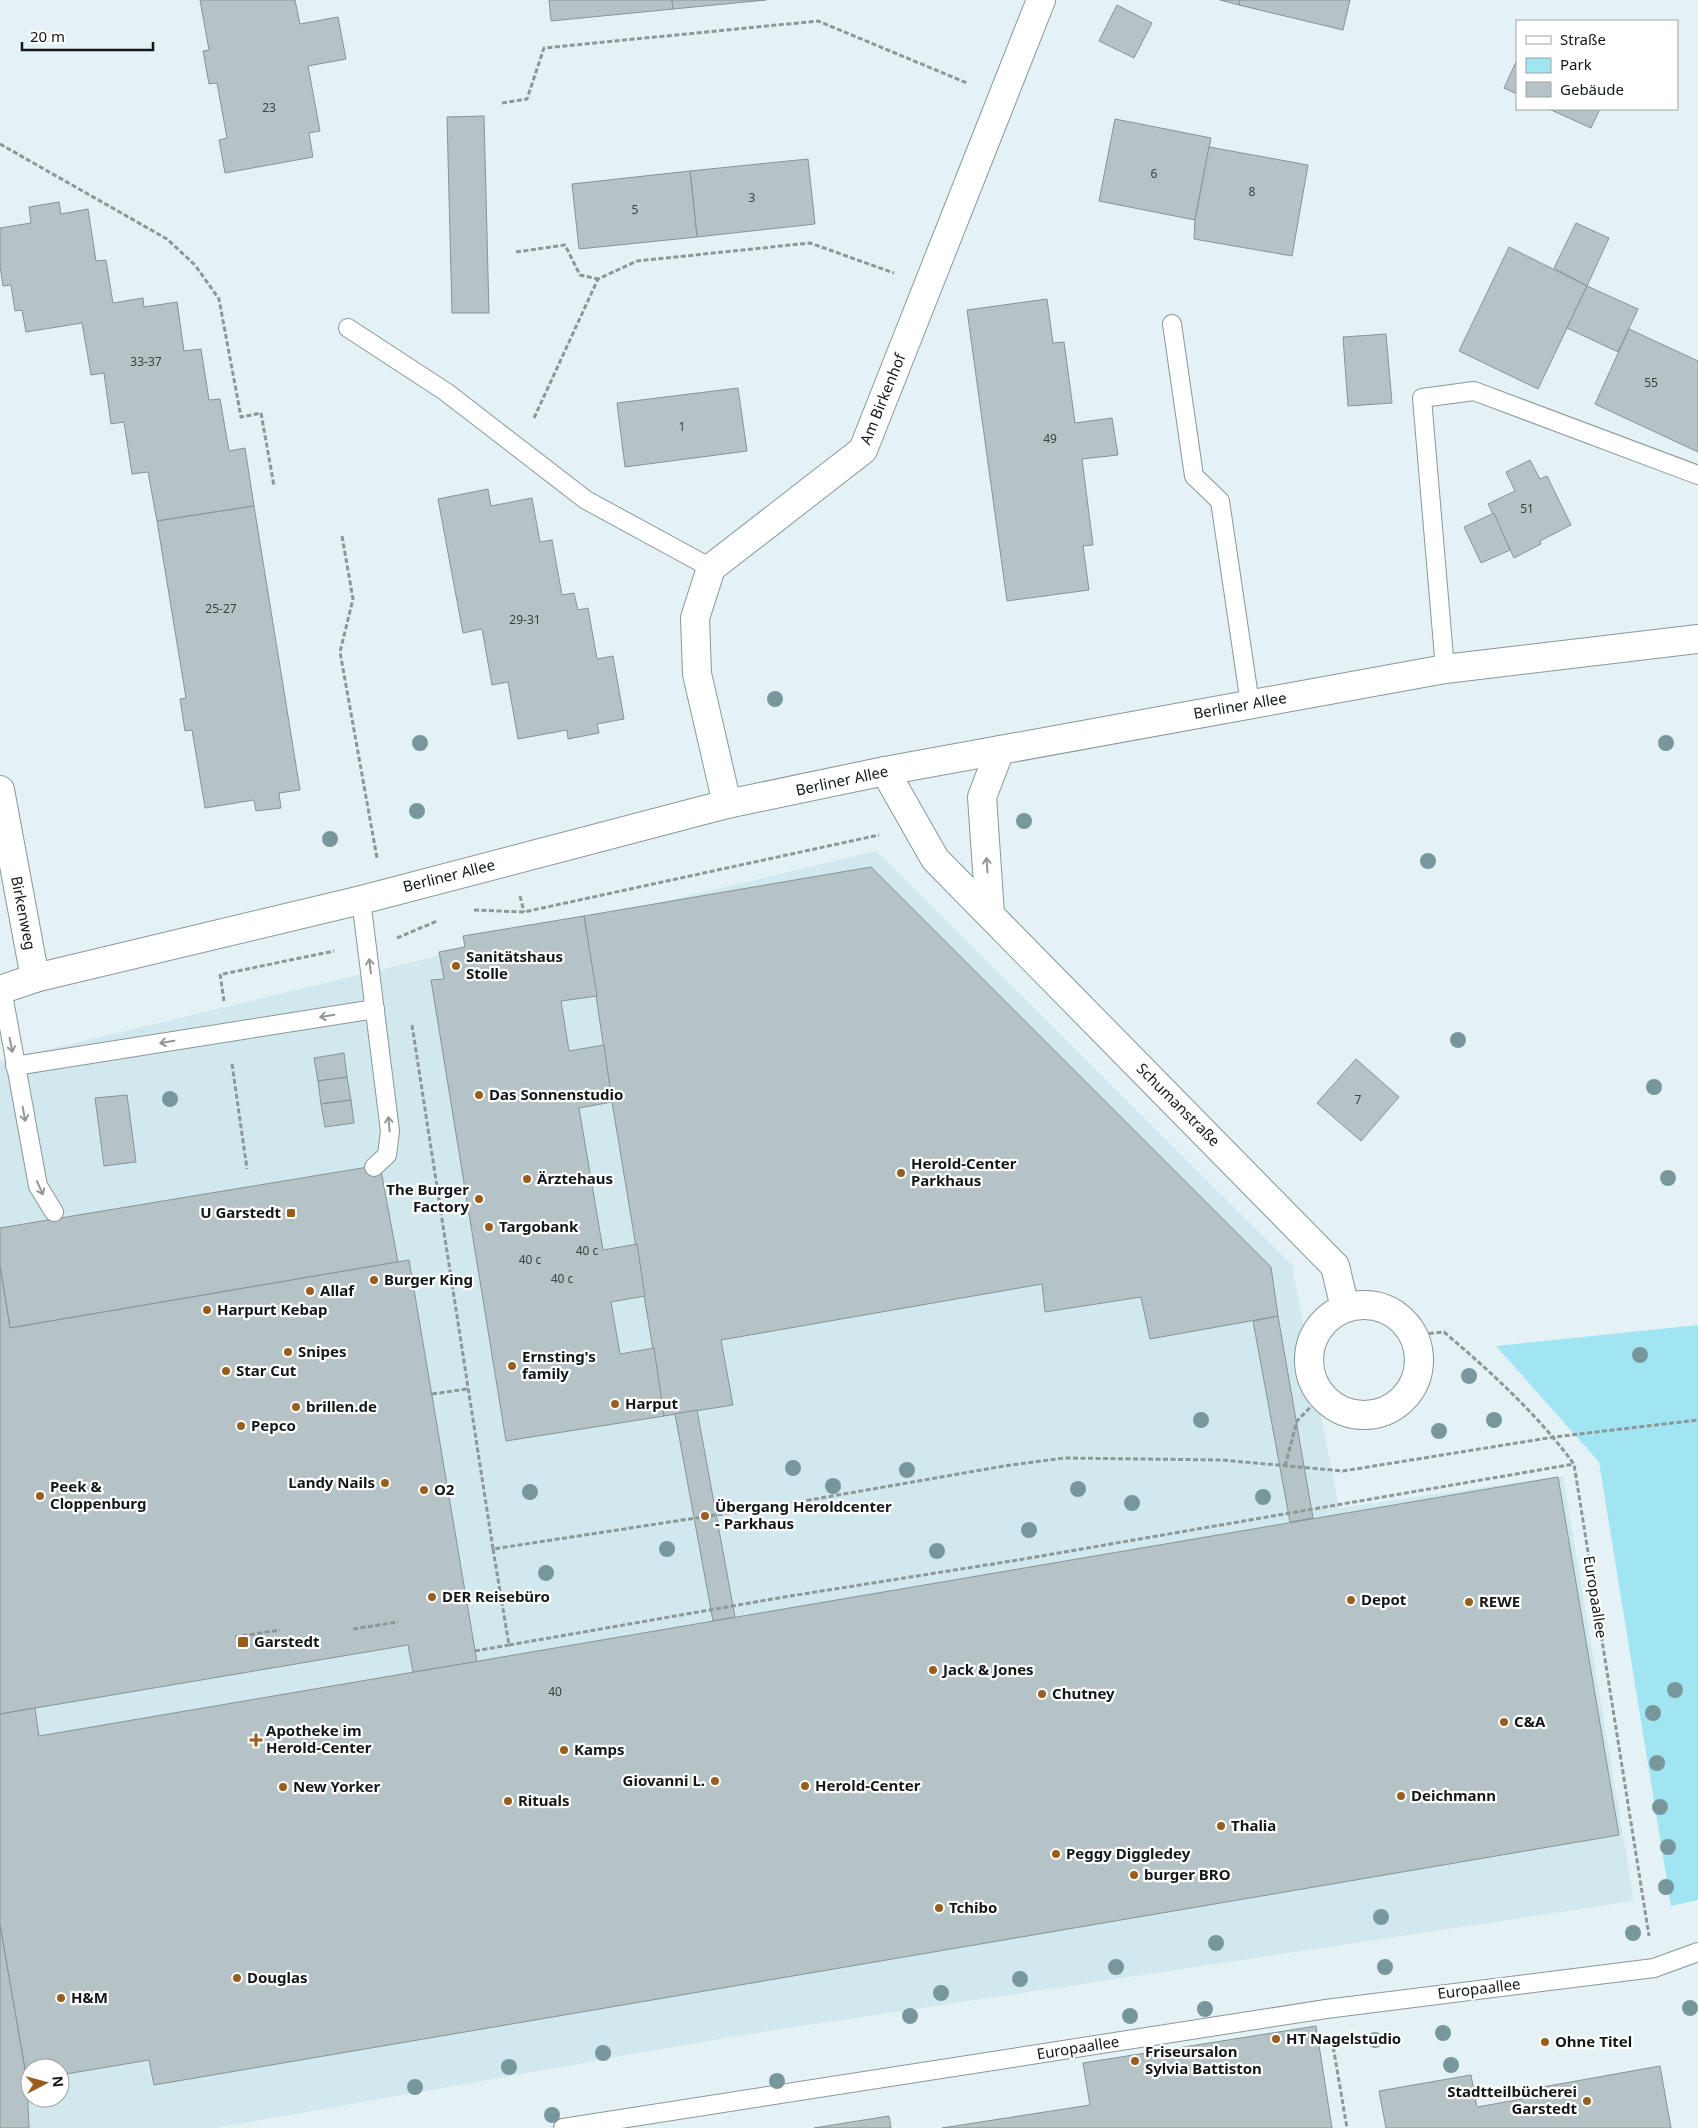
<svg xmlns="http://www.w3.org/2000/svg" width="1698" height="2128" viewBox="0 0 1698 2128" font-family="'Noto Sans',sans-serif">
<style>
.built{fill:#d1e9ee;fill-rule:evenodd}
.green{fill:#a1e5f3}
.building{fill:#b5c3c6;stroke:#879497}
.lines{fill:none;stroke-linecap:round;stroke-linejoin:round}
.lane-casing{stroke:#8a979a;stroke-width:20}
.street-casing{stroke:#8a979a;stroke-width:30}
.secondary-casing{stroke:#8a979a;stroke-width:30}
.path{stroke:#8d9799;stroke-width:3;stroke-dasharray:5 2.5;stroke-linecap:butt}
.lane{stroke:#fff;stroke-width:18}
.street{stroke:#fff;stroke-width:28}
.secondary{stroke:#fff;stroke-width:28}
.tree{fill:#78979d}
.oneway{stroke:#949797}
.poi-dot{fill:#995e1e;stroke:#fff;stroke-width:2}
.labels{text-anchor:middle;stroke-width:4.5;stroke-linejoin:round;paint-order:stroke}
.number-label{font-size:12px;fill:#3b4244}
.street-label{font-size:15px;fill:#121718;stroke:#fff}
.poi-label{font-size:15px;font-weight:bold;fill:#121718;stroke:#fff;text-anchor:start}
</style>
<rect width="100%" height="100%" fill="#e4f2f5"/>
<path class="built" d="M876 851 1292 1265 1339 1508 1563 1476 1634 1901 736 2036 216 2128H0V1061ZM30 2068H60V2098H30Z"/>
<polygon class="green" points="1698,1325 1698,1900 1671,1906 1599,1462 1496,1346"/>
<g class="building">
<polygon points="200,0 295,0 300,24 338,17 346,59 308,66 320,131 309,133 313,157 225,173 219,140 227,138 217,83 209,84 203,51 209,50"/>
<polygon points="549,0 672,0 673,9 551,21"/>
<polygon points="672,0 766,0 673,9"/>
<polygon points="1220,0 1240,0 1239,5"/>
<polygon points="1240,0 1350,0 1343,30 1239,5"/>
<polygon points="1117,5 1152,23 1134,58 1099,41"/>
<polygon points="1517,60 1517,94 1504,88"/>
<polygon points="1549,109 1600,109 1591,128"/>
<polygon points="484,116 489,313 452,313 447,117"/>
<polygon points="1115,119 1211,138 1195,220 1099,201"/>
<polygon points="1209,147 1308,165 1292,256 1194,239 1195,220"/>
<polygon points="808,159 815,224 697,237 690,171"/>
<polygon points="690,171 697,237 579,249 572,184"/>
<polygon points="59,202 61,214 88,209 96,261 106,260 113,303 143,298 144,307 177,302 184,351 201,349 209,400 220,399 229,451 245,448 254,506 157,521 148,472 132,474 124,422 111,424 104,373 91,375 82,323 26,332 22,310 15,311 11,285 3,286 0,266 0,228 31,223 29,207"/>
<polygon points="1576,223 1609,238 1587,286 1554,268"/>
<polygon points="1509,247 1587,286 1538,389 1459,351"/>
<polygon points="1587,286 1638,309 1618,352 1567,328"/>
<polygon points="1047,299 1053,343 1064,342 1075,423 1112,418 1118,455 1082,459 1093,545 1083,546 1089,590 1007,601 967,310"/>
<polygon points="1629,329 1698,361 1698,452 1595,404"/>
<polygon points="1386,334 1392,403 1348,406 1343,337"/>
<polygon points="738,388 747,451 625,467 617,403"/>
<polygon points="1530,460 1540,479 1547,476 1571,525 1540,541 1541,544 1514,558 1488,504 1515,491 1506,472"/>
<polygon points="488,489 491,506 532,498 540,542 552,540 562,595 574,593 578,610 588,608 597,659 613,656 624,719 597,724 599,733 568,739 567,730 518,739 508,682 492,685 482,629 463,633 438,499"/>
<polygon points="254,506 300,790 279,793 281,808 256,811 254,800 205,808 192,730 185,731 180,699 186,698 157,521"/>
<polygon points="1494,513 1510,550 1481,563 1464,527"/>
<polygon points="871,867 1271,1267 1278,1316 1150,1339 1141,1297 1045,1312 1042,1284 721,1340 733,1405 664,1416 612,1102 584,916"/>
<polygon points="584,916 597,996 561,1001 569,1051 604,1045 612,1102 579,1108 603,1250 637,1244 645,1296 611,1302 620,1354 654,1348 664,1416 506,1441 431,980 444,979 439,952 465,947 463,936"/>
<polygon points="344,1053 347,1077 318,1081 314,1058"/>
<polygon points="1356,1059 1399,1097 1361,1141 1317,1103"/>
<polygon points="347,1077 351,1100 321,1104 318,1081"/>
<polygon points="127,1095 136,1162 104,1166 95,1098"/>
<polygon points="351,1100 354,1123 325,1127 321,1104"/>
<polygon points="380,1165 398,1262 10,1328 0,1265 0,1228"/>
<polygon points="409,1260 477,1662 413,1672 408,1645 0,1714 0,1265 10,1328"/>
<polygon points="1278,1316 1313,1518 1290,1522 1253,1321"/>
<polygon points="697,1410 735,1617 713,1621 675,1414"/>
<polygon points="1558,1477 1619,1835 154,2085 149,2060 60,2075 60,2068 30,2068 30,2080 27,2081 0,1925 0,1714 35,1708 39,1736"/>
<polygon points="0,1925 27,2081 29,2128 0,2128"/>
<polygon points="1316,2026 1332,2128 942,2128 1090,2105 1083,2063"/>
<polygon points="1660,2066 1671,2128 1386,2128 1379,2091 1471,2075 1477,2107 1539,2096 1537,2088"/>
<polygon points="889,2116 891,2128 814,2128"/>
</g>
<g class="lines">
<g class="lane-casing">
<g id="lane">
<polyline points="1172,324 1194,476 1220,501 1250,704"/>
<polyline points="348,328 446,392 586,500 711,568"/>
<polyline points="1445,669 1422,398 1474,391 1698,475"/>
<polyline points="361,900 390,1131 387,1155 374,1167"/>
<polyline points="2,989 38,1186 54,1212"/>
<polyline points="15,1066 375,1009"/>
<polyline points="563,2128 1326,2009 1654,1968 1698,1952"/>
</g>
</g>
<g class="street-casing">
<g id="street">
<polyline points="885,771 935,859 1335,1266 1345,1308"/>
<polyline points="0,790 35,978"/>
<polyline points="727,804 697,674 695,618 711,568 863,450 1041,0"/>
<polyline points="990,914 982,797 1000,750"/>
<circle cx="1364" cy="1360" r="55"/>
</g>
</g>
<g class="secondary-casing">
<polyline id="secondary" points="0,990 35,978 361,900 727,804 885,771 1445,669 1698,639"/>
</g>
<g class="path">
<polyline points="502,103 527,99 544,48 818,21 967,83"/>
<polyline points="0,144 167,239 195,265 219,299 241,417 261,413 274,486"/>
<polyline points="516,252 565,245 580,275 598,279"/>
<polyline points="534,418 598,279 637,261 810,243 894,273"/>
<polyline points="342,536 353,599 340,652 377,858"/>
<polyline points="520,896 524,912"/>
<polyline points="474,910 524,912 879,835"/>
<polyline points="397,938 437,921"/>
<polyline points="220,974 224,1001"/>
<polyline points="223,974 334,951"/>
<polyline points="412,1025 493,1549 781,1505 1004,1466 1064,1458 1222,1460 1343,1471 1554,1437 1698,1420"/>
<polyline points="232,1064 247,1169"/>
<path d="M1414 1335 1444 1332C1491 1372 1537 1414 1574 1464L1649 1936"/>
<polyline points="432,1394 467,1389"/>
<polyline points="1285,1466 1297,1421 1321,1396"/>
<polyline points="493,1549 509,1645 784,1597 1018,1560 1574,1464"/>
<polyline points="353,1629 398,1622"/>
<polyline points="235,1637 280,1630"/>
<polyline points="475,1651 509,1645"/>
<polyline points="1332,2040 1347,2128"/>
</g>
<use href="#lane" class="lane"/>
<use href="#street" class="street"/>
<use href="#secondary" class="secondary"/>
</g>
<g class="tree">
<circle cx="775" cy="699" r="8"/>
<circle cx="420" cy="743" r="8"/>
<circle cx="1666" cy="743" r="8"/>
<circle cx="417" cy="811" r="8"/>
<circle cx="1024" cy="821" r="8"/>
<circle cx="330" cy="839" r="8"/>
<circle cx="1428" cy="861" r="8"/>
<circle cx="1458" cy="1040" r="8"/>
<circle cx="1654" cy="1087" r="8"/>
<circle cx="170" cy="1099" r="8"/>
<circle cx="1668" cy="1178" r="8"/>
<circle cx="1640" cy="1355" r="8"/>
<circle cx="1469" cy="1376" r="8"/>
<circle cx="1201" cy="1420" r="8"/>
<circle cx="1494" cy="1420" r="8"/>
<circle cx="1439" cy="1431" r="8"/>
<circle cx="793" cy="1468" r="8"/>
<circle cx="907" cy="1470" r="8"/>
<circle cx="833" cy="1486" r="8"/>
<circle cx="1078" cy="1489" r="8"/>
<circle cx="530" cy="1492" r="8"/>
<circle cx="1263" cy="1497" r="8"/>
<circle cx="1132" cy="1503" r="8"/>
<circle cx="1029" cy="1530" r="8"/>
<circle cx="667" cy="1549" r="8"/>
<circle cx="937" cy="1551" r="8"/>
<circle cx="546" cy="1573" r="8"/>
<circle cx="1675" cy="1690" r="8"/>
<circle cx="1653" cy="1713" r="8"/>
<circle cx="1657" cy="1763" r="8"/>
<circle cx="1660" cy="1807" r="8"/>
<circle cx="1668" cy="1847" r="8"/>
<circle cx="1666" cy="1887" r="8"/>
<circle cx="1381" cy="1917" r="8"/>
<circle cx="1633" cy="1933" r="8"/>
<circle cx="1216" cy="1943" r="8"/>
<circle cx="1116" cy="1967" r="8"/>
<circle cx="1385" cy="1967" r="8"/>
<circle cx="1020" cy="1979" r="8"/>
<circle cx="941" cy="1993" r="8"/>
<circle cx="1690" cy="2008" r="8"/>
<circle cx="1205" cy="2009" r="8"/>
<circle cx="910" cy="2016" r="8"/>
<circle cx="1130" cy="2016" r="8"/>
<circle cx="1443" cy="2033" r="8"/>
<circle cx="1375" cy="2040" r="8"/>
<circle cx="603" cy="2053" r="8"/>
<circle cx="1451" cy="2065" r="8"/>
<circle cx="509" cy="2067" r="8"/>
<circle cx="777" cy="2081" r="8"/>
<circle cx="415" cy="2087" r="8"/>
<circle cx="552" cy="2115" r="8"/>
</g>
<defs><path id="oneway-shaft" d="M-6 0H5M1.5-3L5.5 0L1.5 3" fill="none" stroke-width="1.6" stroke-linecap="round" stroke-linejoin="round" transform="scale(1.25)"/></defs>
<g class="oneway">
<use href="#oneway-shaft" transform="translate(987 865) rotate(-94)"/>
<use href="#oneway-shaft" transform="translate(370 966) rotate(-97)"/>
<use href="#oneway-shaft" transform="translate(327 1016) rotate(171)"/>
<use href="#oneway-shaft" transform="translate(167 1042) rotate(171)"/>
<use href="#oneway-shaft" transform="translate(11 1045) rotate(79)"/>
<use href="#oneway-shaft" transform="translate(24 1114) rotate(79)"/>
<use href="#oneway-shaft" transform="translate(389 1124) rotate(-95)"/>
<use href="#oneway-shaft" transform="translate(40 1188) rotate(66)"/>
</g>
<g class="poi-dot">
<circle cx="456" cy="966" r="5"/>
<circle cx="479" cy="1095" r="5"/>
<circle cx="901" cy="1173" r="5"/>
<circle cx="527" cy="1179" r="5"/>
<circle cx="479" cy="1199" r="5"/>
<rect x="286" y="1208" width="10" height="10" rx="2.5"/>
<circle cx="489" cy="1227" r="5"/>
<circle cx="374" cy="1280" r="5"/>
<circle cx="310" cy="1291" r="5"/>
<circle cx="207" cy="1310" r="5"/>
<circle cx="288" cy="1352" r="5"/>
<circle cx="512" cy="1366" r="5"/>
<circle cx="226" cy="1371" r="5"/>
<circle cx="615" cy="1404" r="5"/>
<circle cx="296" cy="1407" r="5"/>
<circle cx="241" cy="1426" r="5"/>
<circle cx="385" cy="1483" r="5"/>
<circle cx="424" cy="1490" r="5"/>
<circle cx="40" cy="1496" r="5"/>
<circle cx="705" cy="1516" r="5"/>
<circle cx="432" cy="1597" r="5"/>
<circle cx="1351" cy="1600" r="5"/>
<circle cx="1469" cy="1602" r="5"/>
<rect x="237" y="1636" width="12" height="12" rx="2.5"/>
<circle cx="933" cy="1670" r="5"/>
<circle cx="1042" cy="1694" r="5"/>
<circle cx="1504" cy="1722" r="5"/>
<path d="M253.5 1732.5h5v5h5v5h-5v5h-5v-5h-5v-5h5z"/>
<circle cx="564" cy="1750" r="5"/>
<circle cx="715" cy="1781" r="5"/>
<circle cx="805" cy="1786" r="5"/>
<circle cx="283" cy="1787" r="5"/>
<circle cx="1401" cy="1796" r="5"/>
<circle cx="508" cy="1801" r="5"/>
<circle cx="1221" cy="1826" r="5"/>
<circle cx="1056" cy="1854" r="5"/>
<circle cx="1134" cy="1875" r="5"/>
<circle cx="939" cy="1908" r="5"/>
<circle cx="237" cy="1978" r="5"/>
<circle cx="61" cy="1998" r="5"/>
<circle cx="1276" cy="2039" r="5"/>
<circle cx="1545" cy="2042" r="5"/>
<circle cx="1135" cy="2061" r="5"/>
<circle cx="1587" cy="2101" r="5"/>
</g>
<g class="labels">
<g class="number-label">
<text x="269" y="112">23</text>
<text x="1154" y="178">6</text>
<text x="1252" y="196">8</text>
<text x="752" y="202">3</text>
<text x="635" y="214">5</text>
<text x="146" y="366">33-37</text>
<text x="1651" y="387">55</text>
<text x="682" y="431">1</text>
<text x="1050" y="443">49</text>
<text x="1527" y="513">51</text>
<text x="221" y="613">25-27</text>
<text x="525" y="624">29-31</text>
<text x="1358" y="1104">7</text>
<text x="587" y="1255">40 c</text>
<text x="530" y="1264">40 c</text>
<text x="562" y="1283">40 c</text>
<text x="555" y="1696">40</text>
</g>
<g class="street-label">
<text transform="translate(883 399) rotate(-68)" y="5">Am Birkenhof</text>
<text transform="translate(1240 706) rotate(-10)" y="5">Berliner Allee</text>
<text transform="translate(842 781) rotate(-12)" y="5">Berliner Allee</text>
<text transform="translate(449 876) rotate(-14)" y="5">Berliner Allee</text>
<text transform="translate(23 913) rotate(79)" y="5">Birkenweg</text>
<text transform="translate(1178 1105) rotate(45)" y="5">Schumanstraße</text>
<text transform="translate(1595 1597) rotate(81)" y="5">Europaallee</text>
<text transform="translate(1479 1989) rotate(-7)" y="5">Europaallee</text>
<text transform="translate(1078 2048) rotate(-9)" y="5">Europaallee</text>
</g>
<g class="poi-label">
<text x="466" y="962">Sanitätshaus<tspan x="466" dy="17">Stolle</tspan></text>
<text x="489" y="1100">Das Sonnenstudio</text>
<text x="911" y="1169">Herold-Center<tspan x="911" dy="17">Parkhaus</tspan></text>
<text x="537" y="1184">Ärztehaus</text>
<text x="469" y="1195" text-anchor="end">The Burger<tspan x="469" dy="17">Factory</tspan></text>
<text x="281" y="1218" text-anchor="end">U Garstedt</text>
<text x="499" y="1232">Targobank</text>
<text x="384" y="1285">Burger King</text>
<text x="320" y="1296">Allaf</text>
<text x="217" y="1315">Harpurt Kebap</text>
<text x="298" y="1357">Snipes</text>
<text x="522" y="1362">Ernsting's<tspan x="522" dy="17">family</tspan></text>
<text x="236" y="1376">Star Cut</text>
<text x="625" y="1409">Harput</text>
<text x="306" y="1412">brillen.de</text>
<text x="251" y="1431">Pepco</text>
<text x="375" y="1488" text-anchor="end">Landy Nails</text>
<text x="50" y="1492">Peek &amp;<tspan x="50" dy="17">Cloppenburg</tspan></text>
<text x="434" y="1495">O2</text>
<text x="715" y="1512">Übergang Heroldcenter<tspan x="715" dy="17">- Parkhaus</tspan></text>
<text x="442" y="1602">DER Reisebüro</text>
<text x="1361" y="1605">Depot</text>
<text x="1479" y="1607">REWE</text>
<text x="254" y="1647">Garstedt</text>
<text x="943" y="1675">Jack &amp; Jones</text>
<text x="1052" y="1699">Chutney</text>
<text x="1514" y="1727">C&amp;A</text>
<text x="266" y="1736">Apotheke im<tspan x="266" dy="17">Herold-Center</tspan></text>
<text x="574" y="1755">Kamps</text>
<text x="705" y="1786" text-anchor="end">Giovanni L.</text>
<text x="815" y="1791">Herold-Center</text>
<text x="293" y="1792">New Yorker</text>
<text x="1411" y="1801">Deichmann</text>
<text x="518" y="1806">Rituals</text>
<text x="1231" y="1831">Thalia</text>
<text x="1066" y="1859">Peggy Diggledey</text>
<text x="1144" y="1880">burger BRO</text>
<text x="949" y="1913">Tchibo</text>
<text x="247" y="1983">Douglas</text>
<text x="71" y="2003">H&amp;M</text>
<text x="1286" y="2044">HT Nagelstudio</text>
<text x="1555" y="2047">Ohne Titel</text>
<text x="1145" y="2057">Friseursalon<tspan x="1145" dy="17">Sylvia Battiston</tspan></text>
<text x="1577" y="2097" text-anchor="end">Stadtteilbücherei<tspan x="1577" dy="17">Garstedt</tspan></text>
</g>
</g>
<rect x="1516" y="20" width="162" height="90" fill="#ffffff" stroke="#a0a2a3"/>
<rect x="1526" y="36" width="25" height="8" fill="#ffffff" stroke="#a0a2a3"/>
<text x="1560" y="45" font-size="15" fill="#121718">Straße</text>
<rect x="1526" y="58" width="25" height="15" fill="#a1e5f3" stroke="#a0a2a3"/>
<text x="1560" y="70" font-size="15" fill="#121718">Park</text>
<rect x="1526" y="82" width="25" height="15" fill="#b5c3c6" stroke="#a0a2a3"/>
<text x="1560" y="95" font-size="15" fill="#121718">Gebäude</text>
<g transform="translate(45 2083) rotate(84)"><circle r="24" fill="#ffffff" stroke="#a0a2a3"/>
<path d="M0-4L9 19L0 12L-9 19Z" fill="#995e1e"/>
<text y="-8" font-size="14" font-weight="bold" text-anchor="middle" fill="#121718">N</text>
</g>
<path d="M22 42v8h131v-8" fill="none" stroke="#121718" stroke-width="2.5"/>
<text x="30" y="42" font-size="15" fill="#121718" stroke="#ffffff" stroke-width="4" paint-order="stroke">20 m</text>
</svg>
